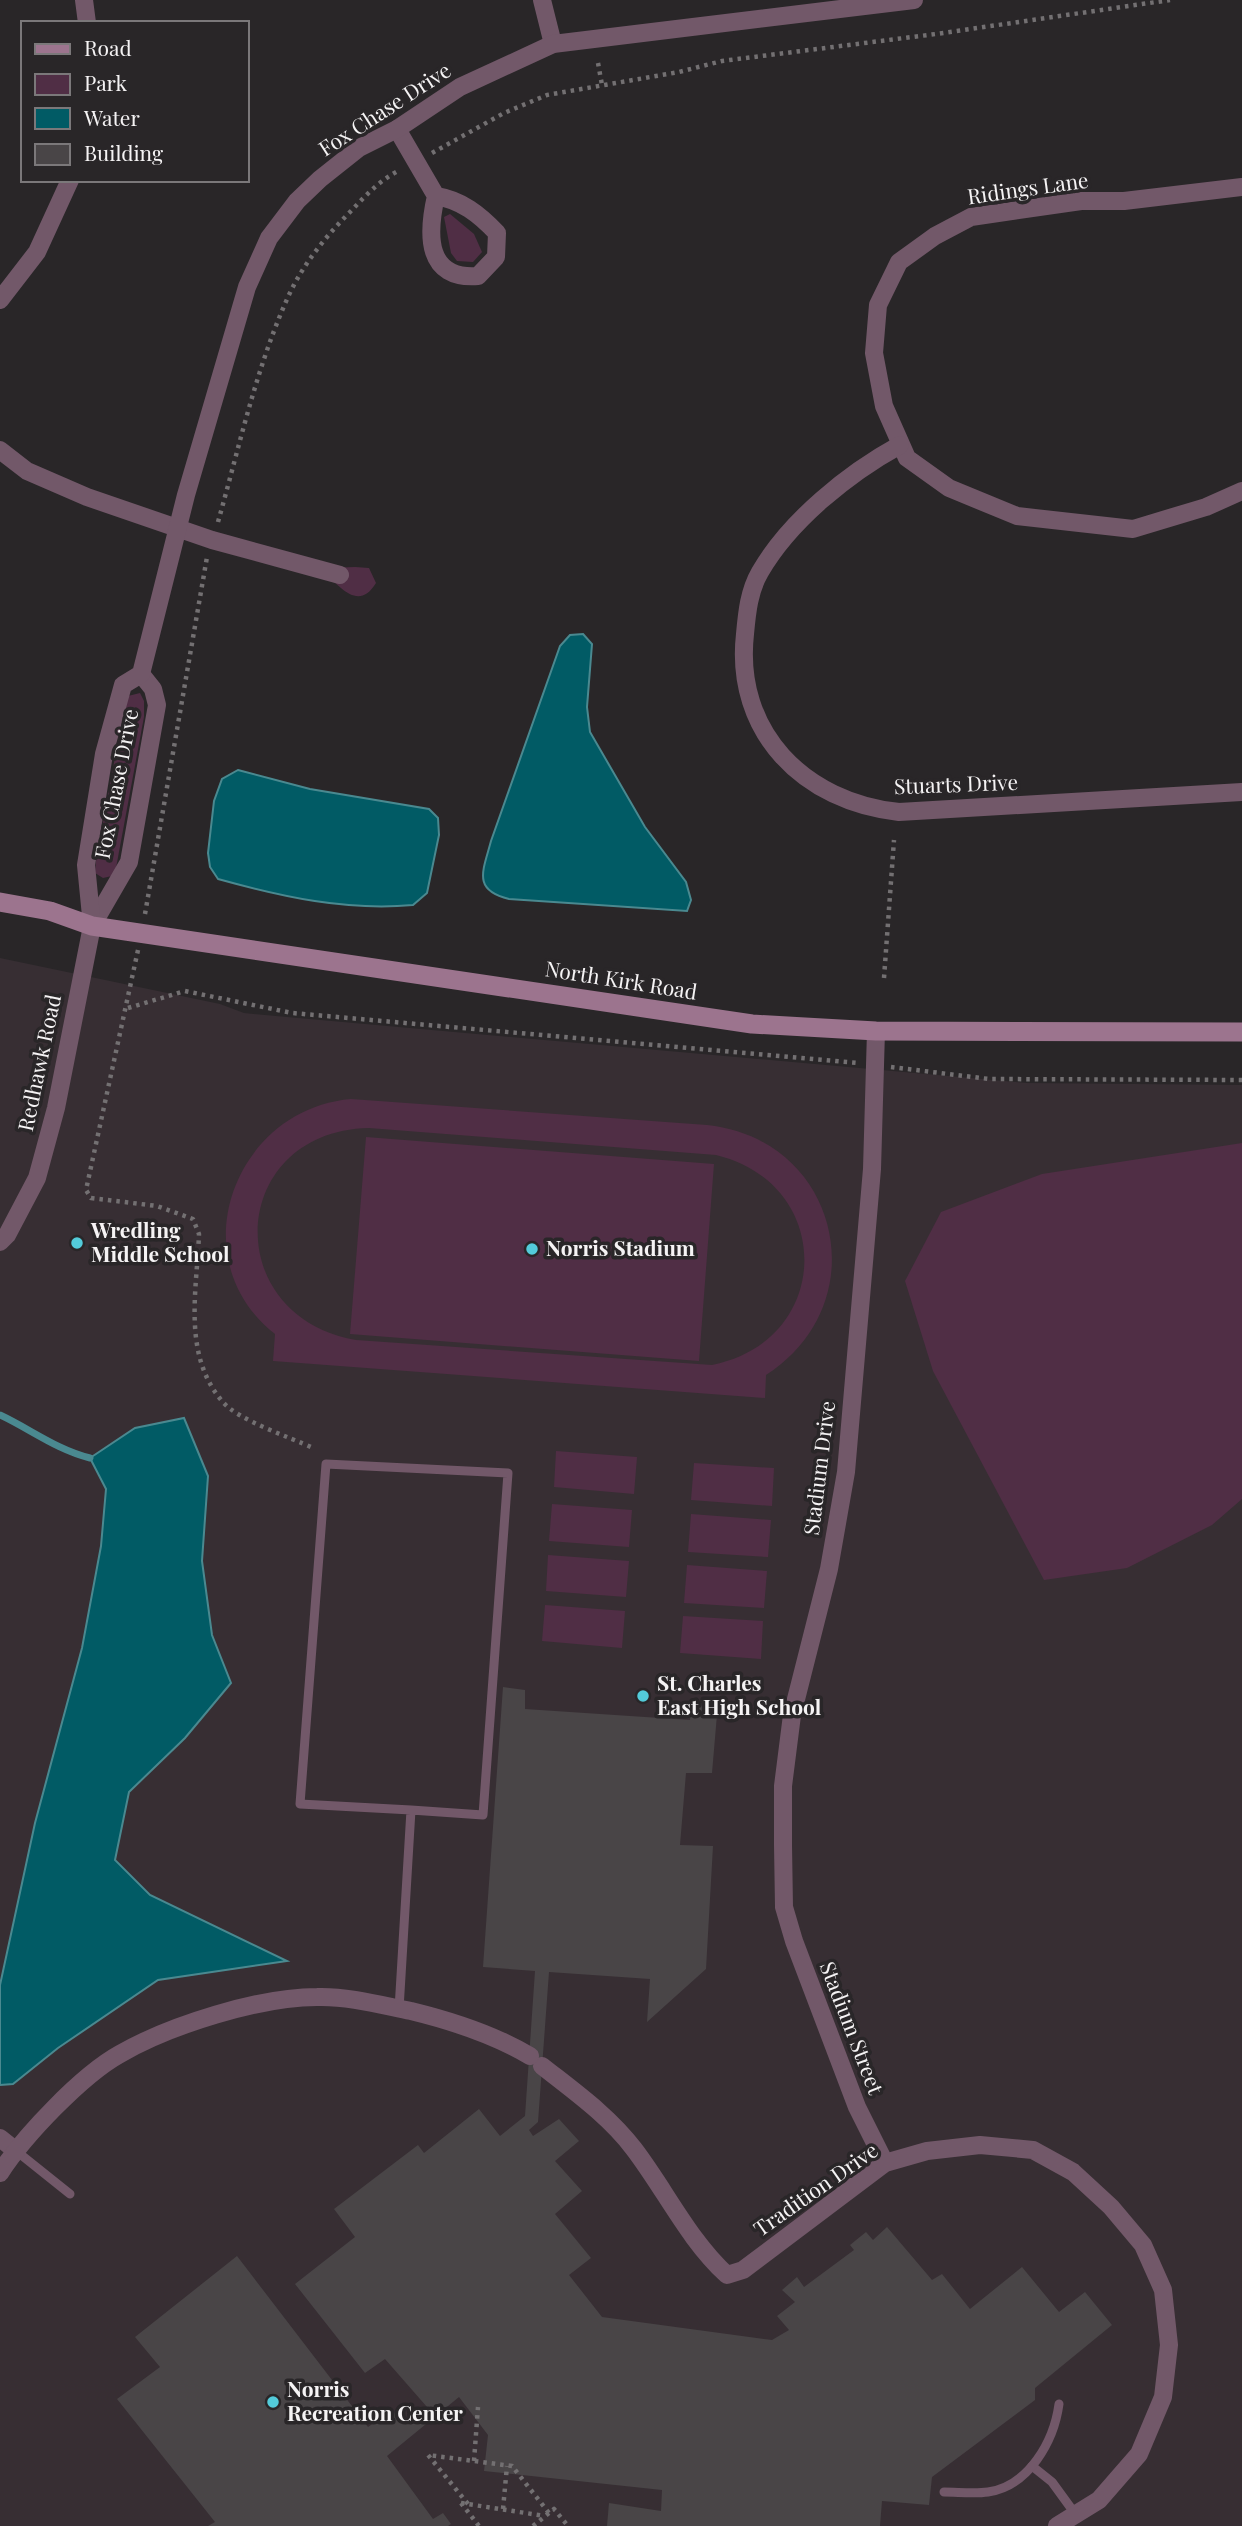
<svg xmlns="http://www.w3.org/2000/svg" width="1242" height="2526" viewBox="0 0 1242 2526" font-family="'Playfair Display',serif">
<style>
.built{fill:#372e33}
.green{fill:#502e45;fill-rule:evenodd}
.water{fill:#015b65;stroke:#4a8990;stroke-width:2}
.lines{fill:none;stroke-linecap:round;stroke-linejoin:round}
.stream{stroke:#4a8990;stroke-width:7}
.building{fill:#494547}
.path{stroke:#737072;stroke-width:4.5;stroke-dasharray:3.5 5;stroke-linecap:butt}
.service{stroke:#725869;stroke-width:9}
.minor{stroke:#725869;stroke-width:18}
.secondary{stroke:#9c748e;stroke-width:19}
.poi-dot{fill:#53cbda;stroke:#292628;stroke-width:2.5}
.labels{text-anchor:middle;stroke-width:7;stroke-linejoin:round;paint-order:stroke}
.street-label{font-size:21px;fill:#f5f3f4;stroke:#292628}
.poi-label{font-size:21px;font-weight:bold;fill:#f5f3f4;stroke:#292628;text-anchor:start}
</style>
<rect width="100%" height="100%" fill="#292628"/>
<polygon class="built" points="0,958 220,1004 244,1013 276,1016 1027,1083 1242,1085 1242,2526 0,2526"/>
<g class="green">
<polygon points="450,214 474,234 482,252 473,262 457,261 451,253 444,217"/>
<path d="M355 567 369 568 376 583C359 611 341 588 325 573L329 568Z"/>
<polygon points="140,693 144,701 144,717 116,868 112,876 103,878 95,873 96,861 124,708 128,696"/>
<path d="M351 1099 707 1125C840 1139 878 1303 766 1375L765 1398 273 1361 275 1334C179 1259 234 1109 351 1099ZM369 1128 716 1155C836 1184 833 1341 712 1365L356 1340C218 1316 228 1131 369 1128Z"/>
<polygon points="366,1137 714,1164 699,1361 350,1334"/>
<polygon points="1242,1143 1242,1499 1212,1525 1127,1568 1044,1580 933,1371 905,1281 941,1212 1042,1174"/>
<polygon points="556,1451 637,1457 634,1494 554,1487"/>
<polygon points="694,1463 774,1468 772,1506 691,1500"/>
<polygon points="552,1504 632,1510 629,1547 549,1541"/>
<polygon points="691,1514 771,1520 768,1557 688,1552"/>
<polygon points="548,1555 629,1561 626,1597 546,1591"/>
<polygon points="687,1565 767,1571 764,1608 684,1603"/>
<polygon points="545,1605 625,1611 622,1648 542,1641"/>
<polygon points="683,1616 763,1621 761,1659 680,1653"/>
</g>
<g class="water">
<path d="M583 634 592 644 587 707 590 732 645 827 686 882 691 900 687 911 509 899C472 890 483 871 491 841L560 646 570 635Z"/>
<path d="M238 770 310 789 429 809 438 818 439 835 427 893 413 905C346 911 283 897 218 879L210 867 208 853 214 801 222 779Z"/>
<polygon points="184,1418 208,1476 202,1561 212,1635 231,1683 185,1738 129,1792 115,1860 150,1895 287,1961 158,1980 58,2048 13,2084 0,2085 0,1985 35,1823 82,1648 101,1546 106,1489 90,1458 135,1428"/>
</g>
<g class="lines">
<path class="stream" d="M0 1415C30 1429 57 1450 90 1458"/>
</g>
<polygon class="building" points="503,1687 525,1690 525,1709 690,1720 691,1703 718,1703 712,1773 686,1773 680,1845 713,1846 706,1969 647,2022 650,1979 549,1972 538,2122 529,2130 533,2136 559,2119 579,2141 555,2161 582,2191 555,2214 591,2258 569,2275 602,2317 772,2340 789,2330 777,2316 795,2302 782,2290 797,2277 804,2287 854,2250 850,2245 866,2232 873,2240 887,2227 932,2280 942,2274 970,2309 1022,2267 1059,2312 1085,2292 1112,2325 1035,2388 1035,2400 932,2477 929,2505 882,2501 880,2526 607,2526 609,2503 661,2511 662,2490 484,2471 488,2435 459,2397 387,2456 433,2519 443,2513 451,2524 448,2526 208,2526 215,2522 117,2399 160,2367 135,2337 237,2256 368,2427 392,2410 404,2424 427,2407 385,2359 365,2373 295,2284 355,2237 334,2209 418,2145 424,2153 479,2109 500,2136 525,2116 535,1971 483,1967"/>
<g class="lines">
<g class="path">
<polyline points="598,63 602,85"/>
<polyline points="432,153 504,113 547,95 679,72 722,61 936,34 1170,0"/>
<path d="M218 522C239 448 256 368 288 297 303 264 326 236 351 211 366 195 380 180 400 170"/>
<polyline points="145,914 207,557"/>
<path d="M138 950 86 1190 91 1198 157 1206 193 1219 199 1234C197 1290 182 1354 222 1401 237 1420 290 1437 313 1448"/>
<polyline points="884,978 894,840"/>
<polyline points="128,1008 185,991 292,1013 858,1063"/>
<polyline points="891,1067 989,1079 1242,1080"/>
<polyline points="474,2461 478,2407"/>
<polyline points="461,2503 545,2516"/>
<polyline points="461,2503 479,2526"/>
<polyline points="468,2504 428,2455 512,2466 549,2513"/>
<polyline points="503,2509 507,2466"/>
<polyline points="533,2526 554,2509 568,2526"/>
</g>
<g class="service">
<polyline points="399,2009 411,1810 483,1815 508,1473 326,1464 300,1804 411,1810"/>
<polyline points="15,2150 70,2194"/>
<polyline points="1032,2466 1052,2482 1076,2515"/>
<path d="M944 2492C958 2492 974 2494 988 2492 1029 2486 1054 2441 1059 2404"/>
</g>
<g class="minor">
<polyline points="84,0 87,23"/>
<polyline points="542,0 553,44"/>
<path d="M397 129 436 196C427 235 426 280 478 276L496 257 497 233C479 214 461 200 436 196"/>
<polyline points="1242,187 1124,201 1081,201 971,217 935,236 899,262 878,305 874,353 884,406 907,458 949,488 1017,516 1133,529 1206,507 1242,491"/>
<polyline points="0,300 37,252 70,180"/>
<path d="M900 445C849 473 790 520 760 572 749 591 747 612 745 634 734 732 804 802 899 812L1242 792"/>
<polyline points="0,450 27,471 87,497 212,540 340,575"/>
<polyline points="92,926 129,862 157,705 153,689 141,674"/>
<polyline points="876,1031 872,1169 846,1472 829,1569 792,1715 783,1786 783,1845 784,1907 794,1941 857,2107 885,2163"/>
<polyline points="0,1242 7,1235 37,1178 56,1108 92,926 86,865 104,754 123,685 141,674 186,495 247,287 269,238 297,201 320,179 359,148 397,129 460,87 553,44 914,0"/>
<path d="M542 2066C575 2092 609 2116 634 2149 666 2191 688 2239 727 2275L743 2270 885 2163 927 2151 980 2145 1033 2150 1073 2172 1111 2207 1143 2245 1163 2290 1169 2345 1163 2397 1139 2454 1099 2500 1057 2526"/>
<polyline points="0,2138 15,2150"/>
<path d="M0 2173C24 2136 82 2075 120 2054 170 2025 260 1997 317 1997 348 1996 381 2005 411 2011 452 2021 493 2034 530 2056"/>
</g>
<polyline class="secondary" points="0,902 50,911 92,926 752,1024 876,1031 1242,1032"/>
</g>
<g class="poi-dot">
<circle cx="77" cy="1243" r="7"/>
<circle cx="532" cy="1249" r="7"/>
<circle cx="643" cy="1696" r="7"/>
<circle cx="273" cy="2402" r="7"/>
</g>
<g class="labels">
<g class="street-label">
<text transform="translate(385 110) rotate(-33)" y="7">Fox Chase Drive</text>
<text transform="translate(1028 189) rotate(-8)" y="7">Ridings Lane</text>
<text transform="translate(117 784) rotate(-79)" y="7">Fox Chase Drive</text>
<text transform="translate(956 785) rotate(-2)" y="7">Stuarts Drive</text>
<text transform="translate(621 981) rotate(9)" y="7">North Kirk Road</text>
<text transform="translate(40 1063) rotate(-78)" y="7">Redhawk Road</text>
<text transform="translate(820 1468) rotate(-83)" y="7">Stadium Drive</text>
<text transform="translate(851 2028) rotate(69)" y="7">Stadium Street</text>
<text transform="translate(816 2190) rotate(-35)" y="7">Tradition Drive</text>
</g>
<g class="poi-label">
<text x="91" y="1238">Wredling<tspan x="91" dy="24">Middle School</tspan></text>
<text x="546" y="1256">Norris Stadium</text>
<text x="657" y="1691">St. Charles<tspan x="657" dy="24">East High School</tspan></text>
<text x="287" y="2397">Norris<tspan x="287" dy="24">Recreation Center</tspan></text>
</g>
</g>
<rect x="21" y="21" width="228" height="161" fill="#292628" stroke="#7b787a" stroke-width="2"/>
<rect x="35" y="44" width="35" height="10" fill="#9c748e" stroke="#7b787a" stroke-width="2"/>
<text x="84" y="56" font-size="21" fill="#f5f3f4">Road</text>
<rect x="35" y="74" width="35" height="21" fill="#502e45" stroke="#7b787a" stroke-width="2"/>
<text x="84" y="91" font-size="21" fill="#f5f3f4">Park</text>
<rect x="35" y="108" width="35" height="21" fill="#015b65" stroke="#7b787a" stroke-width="2"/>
<text x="84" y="126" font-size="21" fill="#f5f3f4">Water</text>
<rect x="35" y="144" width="35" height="21" fill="#494547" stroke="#7b787a" stroke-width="2"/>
<text x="84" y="161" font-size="21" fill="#f5f3f4">Building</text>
</svg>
